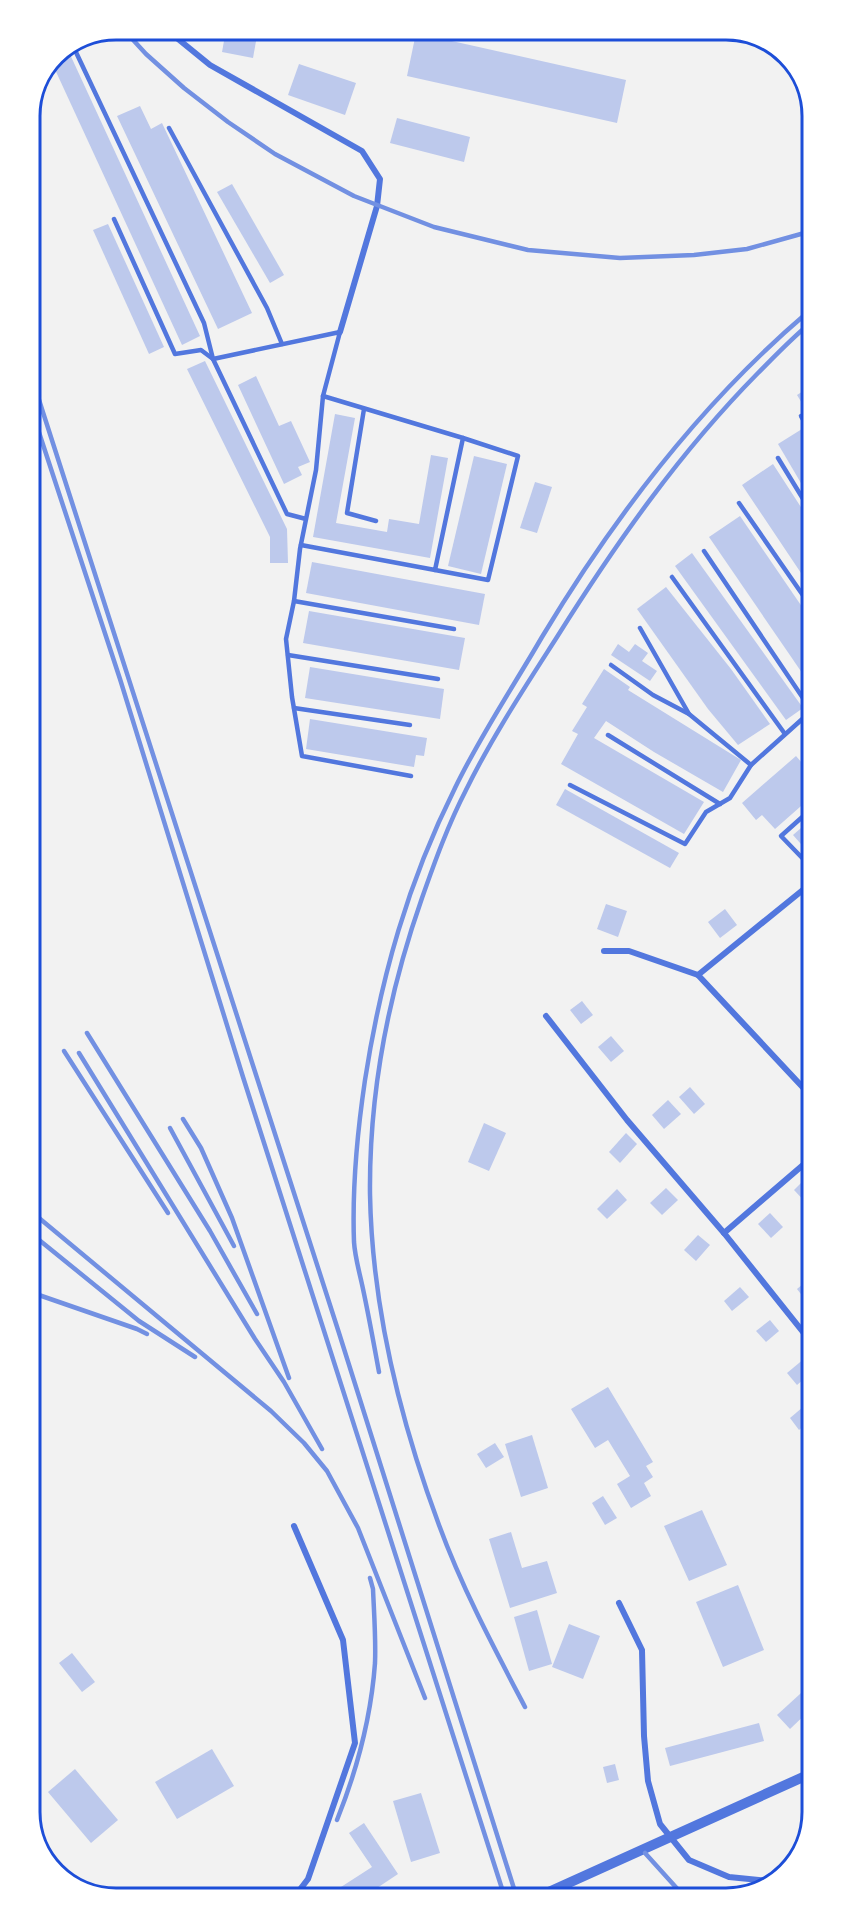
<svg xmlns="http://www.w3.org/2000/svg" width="842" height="1928" viewBox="0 0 842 1928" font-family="'Fira Sans',sans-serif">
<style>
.building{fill:#bdc9ec}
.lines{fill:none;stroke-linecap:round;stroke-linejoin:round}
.service{stroke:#5277de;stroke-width:4.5}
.minor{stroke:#5277de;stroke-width:6}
.tertiary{stroke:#5277de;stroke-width:10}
.rail{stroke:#7290e2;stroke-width:4.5}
.rim{fill:none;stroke:#1d4ed8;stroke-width:3}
</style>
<rect width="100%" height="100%" fill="#f2f2f2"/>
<g class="building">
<polygon points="226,30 258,30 253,58 222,52"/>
<polygon points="416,33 626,80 617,123 407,76"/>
<polygon points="68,50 200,336 182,345 52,63 56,55"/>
<polygon points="299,64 356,83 345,115 288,95"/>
<polygon points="140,106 151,129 162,123 252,313 218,329 117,116"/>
<polygon points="397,118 470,137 464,162 390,143"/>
<polygon points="232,184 284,275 270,283 217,192"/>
<polygon points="108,224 164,347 149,354 93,230"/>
<polygon points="205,361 287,529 288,563 270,563 270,537 187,369"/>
<polygon points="256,376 279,426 291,421 310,462 298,467 302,475 284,484 238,385"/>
<polygon points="808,388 808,413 797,395"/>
<polygon points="335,414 355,418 336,523 387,532 389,519 419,524 431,455 448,458 430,558 313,537"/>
<polygon points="802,429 808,439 808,495 778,444"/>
<polygon points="474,456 507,464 481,574 448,566"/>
<polygon points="773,464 808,518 803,523 809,532 803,536 809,545 809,585 742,485"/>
<polygon points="535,482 552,487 537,533 520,528"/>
<polygon points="740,516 809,617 809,683 709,537"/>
<polygon points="692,553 803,708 786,720 675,566"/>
<polygon points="312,562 485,594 479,625 306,593"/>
<polygon points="666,587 731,669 770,724 738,745 708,709 637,609"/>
<polygon points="309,611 465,638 459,670 303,643"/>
<polygon points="618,644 629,652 635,644 648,653 642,661 657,671 650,681 611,655"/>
<polygon points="310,667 444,689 440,719 305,698"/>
<polygon points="604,669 630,687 628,690 741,760 723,792 654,752 606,721 594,738 704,802 684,834 561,764 578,734 572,731 587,707 582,704"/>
<polygon points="310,719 427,738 424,756 416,755 414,767 306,749"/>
<polygon points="796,756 809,771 809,799 775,829 762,815 756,820 742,803"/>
<polygon points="565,789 679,853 670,868 556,805"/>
<polygon points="809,821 809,850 808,852 793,835"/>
<polygon points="606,904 627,911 618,937 597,929"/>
<polygon points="725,909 737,925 720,938 708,922"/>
<polygon points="582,1001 593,1015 581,1024 570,1010"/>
<polygon points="810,1016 810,1030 803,1022"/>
<polygon points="611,1036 624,1051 611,1062 598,1047"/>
<polygon points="690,1087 705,1104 694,1114 679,1097"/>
<polygon points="668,1100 681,1114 664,1129 652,1115"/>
<polygon points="484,1123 506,1133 489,1171 468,1162"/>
<polygon points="626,1133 637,1144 620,1163 609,1152"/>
<polygon points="806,1178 810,1182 810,1207 794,1190"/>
<polygon points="666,1188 678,1200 662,1215 650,1203"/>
<polygon points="617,1189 627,1200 607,1219 597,1209"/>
<polygon points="770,1213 783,1227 771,1238 758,1224"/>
<polygon points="698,1235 710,1245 696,1261 684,1250"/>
<polygon points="809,1279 811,1280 811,1307 797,1289"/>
<polygon points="740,1287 749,1297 732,1311 724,1301"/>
<polygon points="770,1320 779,1331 766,1342 756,1331"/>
<polygon points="805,1358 811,1366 811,1373 797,1385 787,1373"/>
<polygon points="608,1387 653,1462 646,1466 653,1477 644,1483 651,1496 631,1508 617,1484 630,1476 608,1440 595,1448 571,1409"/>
<polygon points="803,1407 811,1416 811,1420 799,1430 790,1418"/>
<polygon points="532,1435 548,1488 521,1497 505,1444"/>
<polygon points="495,1443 504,1457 486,1468 477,1454"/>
<polygon points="603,1496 617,1518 605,1525 592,1503"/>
<polygon points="702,1510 727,1565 689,1581 664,1526"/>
<polygon points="511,1532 522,1568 547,1561 557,1593 510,1608 489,1539"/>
<polygon points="738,1585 764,1650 723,1667 696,1602"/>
<polygon points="537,1610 552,1664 529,1671 514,1617"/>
<polygon points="569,1624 600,1636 583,1679 552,1667"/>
<polygon points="72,1653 95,1682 82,1692 59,1663"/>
<polygon points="812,1683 812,1708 790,1729 777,1715"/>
<polygon points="759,1723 764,1741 670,1766 665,1748"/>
<polygon points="212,1749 234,1786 177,1819 155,1782"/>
<polygon points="615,1764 619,1780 607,1783 603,1767"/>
<polygon points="75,1769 118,1820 91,1843 48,1792"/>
<polygon points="421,1793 440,1853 411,1862 393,1801"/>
<polygon points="364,1823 398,1874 365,1896 327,1896 372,1867 349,1833"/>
</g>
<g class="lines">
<g class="service">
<polyline points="74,48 204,323 213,359"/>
<polyline points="169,128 267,308 282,344"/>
<polyline points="114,219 175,354 201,350 213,359"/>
<polyline points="364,409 347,513 376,521"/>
<polyline points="801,416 808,428"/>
<polyline points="778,458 808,507"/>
<polyline points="739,503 809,604"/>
<polyline points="306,519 287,514 213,359 340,332 323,396 316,470 300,549 294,601 286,639 292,697 302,756 411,776"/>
<polyline points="301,545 435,570 463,438 323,396"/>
<polyline points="704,551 809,707"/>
<polyline points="435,570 488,580 518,456 463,438"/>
<polyline points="672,577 785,734"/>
<polyline points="294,601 454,629"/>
<polyline points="640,628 689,714 751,765"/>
<polyline points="288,655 438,679"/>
<polyline points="611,665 653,695 689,714"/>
<polyline points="294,708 410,725"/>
<polyline points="608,735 720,804"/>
<polyline points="570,785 685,844 706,812 730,798 751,765 809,713"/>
<polyline points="809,811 781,836 809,865"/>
</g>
<g class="minor">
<polyline points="167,30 210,65 362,151 380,179 377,206 340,332"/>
<polyline points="809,885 698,975 810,1095"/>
<polyline points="604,951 629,951 698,975"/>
<polyline points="546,1016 627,1120 724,1233 811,1342"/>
<polyline points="724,1233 810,1159"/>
<polyline points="294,1526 343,1640 355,1743 308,1879 295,1896"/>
<polyline points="619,1603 642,1650 644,1736 648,1781 660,1824 689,1860 729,1877 769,1881 779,1874"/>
</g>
<polyline class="tertiary" points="542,1895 812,1773"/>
<g class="rail">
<polyline points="124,30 146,54 184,88 228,122 275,154 354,196 434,227 528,250 620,258 694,255 747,249 808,232"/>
<polyline points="31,375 339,1333 516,1895"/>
<polyline points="31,408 120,679 243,1077 504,1895"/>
<polyline points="87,1033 210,1231 257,1314"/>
<polyline points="64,1051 168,1213"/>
<polyline points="79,1053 255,1339 284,1382 322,1449"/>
<polyline points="183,1119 201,1148 232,1218 289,1378"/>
<polyline points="170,1128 234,1246"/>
<polyline points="33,1213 271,1411 304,1443 327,1471 358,1528 425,1698"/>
<polyline points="33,1235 139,1321 195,1357"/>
<polyline points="33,1293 137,1329 147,1334"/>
<path d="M379 1372C374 1345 369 1317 363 1289 360 1274 355 1258 354 1242 352 1188 357 1134 365 1080 381 977 408 882 455 788 480 736 513 687 542 637 614 517 701 403 808 312"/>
<path d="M525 1707C494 1648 462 1588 439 1525 400 1420 372 1307 370 1194 369 1093 389 992 422 898 435 861 448 825 466 790 492 737 525 687 557 637 616 543 680 452 758 373 774 357 790 340 808 325"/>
<path d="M337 1820C357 1770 371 1718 375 1663 376 1639 374 1613 373 1589L370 1578"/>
<polyline points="645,1853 682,1894"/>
</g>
</g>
<path d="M0 0H842V1928H0ZM116 40H726A76 76 0 0 1 802 116V1812A76 76 0 0 1 726 1888H116A76 76 0 0 1 40 1812V116A76 76 0 0 1 116 40Z" fill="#fff" fill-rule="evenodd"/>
<path class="rim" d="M116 40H726A76 76 0 0 1 802 116V1812A76 76 0 0 1 726 1888H116A76 76 0 0 1 40 1812V116A76 76 0 0 1 116 40Z"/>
</svg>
